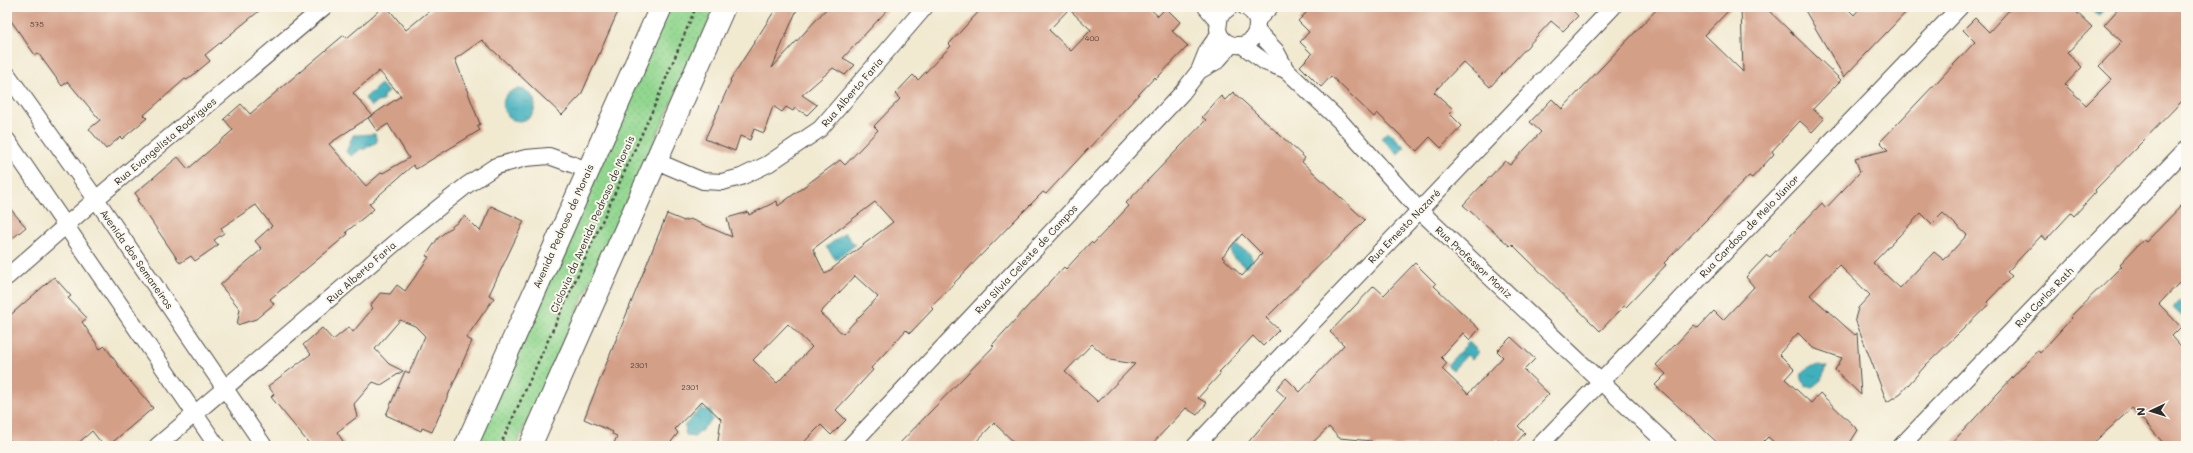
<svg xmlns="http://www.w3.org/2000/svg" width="2193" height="453" viewBox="0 0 2193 453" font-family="Mali,sans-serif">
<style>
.grass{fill:url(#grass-dots);stroke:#5e815e}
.water{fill:url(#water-ripples);stroke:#366e74}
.building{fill:#d49f87;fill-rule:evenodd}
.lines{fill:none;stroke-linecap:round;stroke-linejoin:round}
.minor-casing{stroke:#494844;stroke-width:18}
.trunk-casing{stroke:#494844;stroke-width:24}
.path{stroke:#494844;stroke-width:2.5;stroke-dasharray:3 3;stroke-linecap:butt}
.minor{stroke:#fff;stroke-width:16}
.trunk{stroke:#fff;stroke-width:22}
.labels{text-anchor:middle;stroke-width:4;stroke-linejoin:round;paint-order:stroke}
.number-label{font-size:8px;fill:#554842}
.street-label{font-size:10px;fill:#2b2b2b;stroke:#fbf7ec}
</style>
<defs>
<pattern id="grass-dots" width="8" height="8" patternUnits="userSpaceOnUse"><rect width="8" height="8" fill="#92d790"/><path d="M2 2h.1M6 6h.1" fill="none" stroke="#7eb97c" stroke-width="1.8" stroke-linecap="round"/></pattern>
<pattern id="water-ripples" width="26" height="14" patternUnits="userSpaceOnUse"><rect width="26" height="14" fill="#41b0bd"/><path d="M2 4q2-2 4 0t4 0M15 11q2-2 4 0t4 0" fill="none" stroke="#378f9a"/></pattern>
</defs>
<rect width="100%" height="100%" fill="#fbf7ec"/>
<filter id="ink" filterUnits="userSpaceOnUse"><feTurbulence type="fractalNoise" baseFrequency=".025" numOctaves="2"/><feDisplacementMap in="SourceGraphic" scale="8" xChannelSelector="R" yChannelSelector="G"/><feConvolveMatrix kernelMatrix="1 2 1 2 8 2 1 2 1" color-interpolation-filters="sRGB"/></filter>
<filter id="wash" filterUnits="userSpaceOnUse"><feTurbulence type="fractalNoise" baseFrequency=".012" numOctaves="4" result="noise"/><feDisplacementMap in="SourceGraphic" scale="16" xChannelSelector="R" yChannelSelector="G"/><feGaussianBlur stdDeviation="0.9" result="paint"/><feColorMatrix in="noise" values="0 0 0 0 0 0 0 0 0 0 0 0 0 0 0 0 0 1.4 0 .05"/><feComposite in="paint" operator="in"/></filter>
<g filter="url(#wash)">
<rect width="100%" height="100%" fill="#f1e9d0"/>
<polygon class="grass" points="670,7 715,7 516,446 475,446"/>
<g class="water">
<polygon points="2091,7 2107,7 2099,15 2094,12"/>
<polygon points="381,84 388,92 383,96 383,101 377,102 371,107 365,98"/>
<circle cx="519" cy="105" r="16"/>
<polygon points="1388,131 1405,147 1398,154 1381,138"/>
<polygon points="375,134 377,142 363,150 362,148 352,156 346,152 353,135"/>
<polygon points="845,233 855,245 836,260 826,247"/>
<polygon points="1236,245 1250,254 1253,261 1246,268 1232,256 1231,250"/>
<polygon points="2180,301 2186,306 2186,320 2173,308"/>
<polygon points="1469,342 1479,352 1472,359 1467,355 1453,370 1447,365"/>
<polygon points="1819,365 1827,367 1820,382 1812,387 1805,385 1801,380 1802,373 1809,367"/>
<polygon points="702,407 704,410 711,410 711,417 713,419 695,437 687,436 685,432 686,428 684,426"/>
</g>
<g id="blocks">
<g class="building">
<polygon points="7,7 264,7 205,55 210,61 187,80 185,79 144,115 147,118 122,139 120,137 106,149 89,129 100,120 68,82 62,86 38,53 35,55 7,15"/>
<path d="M383 7H387L406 30 434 7H620L581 95 562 115 482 40 455 59 480 124 477 126 480 130 416 169 413 165 369 204 374 209 346 232 348 234 270 299 274 304 256 319 237 325 240 309 220 285 262 249 255 241 272 226 256 205 221 228 224 233 214 240 218 245 195 261 191 256 180 263 137 200 139 199 135 193 178 157 188 169 233 130 224 119 241 104 250 114 344 35 347 38ZM379 71 401 96 368 118 377 131 388 124 409 158 383 173 382 172 366 186 329 144 372 115 353 93Z"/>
<polygon points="777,7 798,7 772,68 828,7 890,7 843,58 855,65 845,75 833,68 802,95 817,105 807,115 795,108 793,111 786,107 782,112 773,106 764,133 754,129 750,140 740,136 735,151 705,139 731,81 730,80"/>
<path d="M983 7H1148L1158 16 1166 8 1180 22 1172 31 1188 46 1156 79 1155 77 1046 194 1043 192 1016 219 931 307 933 309 913 330 910 333 906 330 871 368 873 370 836 410 846 420 831 435 821 425 800 446H722L718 441 721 419 702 401 675 429 678 433 668 446H613L617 436 612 434 613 432 584 419 667 214 684 221 690 219 732 237 727 218 748 212 749 215 777 201 778 206 840 160 845 165 878 130 874 126 900 99 895 94 913 75 918 80 951 46 949 44ZM1069 9 1091 30 1071 51 1049 30ZM875 202 893 222 825 274 813 249ZM855 276 878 297 843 334 820 313ZM788 324 812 347 777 383 753 360Z"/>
<polygon points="1312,7 1569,7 1578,16 1563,31 1551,21 1490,87 1463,62 1434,92 1453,109 1449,113 1462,126 1441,148 1430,137 1417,151 1377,113 1374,117 1331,76 1321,87 1300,66 1312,54 1300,42 1309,32 1298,21"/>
<polygon points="1659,7 1732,7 1705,35 1743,72 1741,7 1765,7 1841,80 1813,109 1824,119 1812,132 1800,121 1772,151 1774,154 1762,167 1752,178 1749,176 1664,263 1666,265 1626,307 1624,306 1600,331 1512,244 1510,246 1463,205 1505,161 1510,165 1541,132 1530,122 1552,99 1562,109"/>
<polygon points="1803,7 1846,7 1854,15 1861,7 1911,7 1844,77"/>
<path d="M2012 7H2071L2092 27 2067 53 2082 67 2065 85 2086 105 2112 79 2099 66 2122 42 2104 25 2120 7H2186V97L2095 190 2096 192 2074 216 2071 213 2046 240 2041 236 2007 272 2012 276 1987 302 1989 304 1925 366 1901 393 1887 402 1855 319 1858 308 1870 295 1839 265 1810 295 1855 335 1857 333 1861 395 1835 370 1842 358 1813 348 1798 333 1779 354 1794 369 1785 379 1811 403 1820 393 1858 430 1848 446H1778L1768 437 1759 446H1721L1655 385 1666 374 1656 365 1694 325 1698 328 1714 311 1723 320 1754 287 1746 277 1767 255 1770 257 1822 203 1826 208 1860 172 1855 158 1888 150 1880 142 1975 42 1963 30 1975 18 1989 32ZM1921 213 1932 224 1943 213 1967 235 1944 260 1934 252 1900 288 1873 263Z"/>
<path d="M1233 92 1305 158 1302 162 1365 220 1266 318 1279 330 1263 346 1253 336 1223 368 1219 372 1221 373 1198 398 1207 403 1197 415 1186 408 1150 446H1018L994 423 972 446H897L994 346 992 345 1064 267 1066 269 1091 242 1093 244 1129 206 1126 203 1206 120 1202 117 1221 96 1225 100ZM1242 234 1262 254 1242 276 1222 257ZM1092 344 1110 360 1135 364 1098 402 1065 372Z"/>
<polygon points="2186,201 2186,290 2179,283 2159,304 2181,327 2172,336 2186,352 2186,441 2180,446 2166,446 2132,408 2090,446 1949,446 2038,350 2040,353 2072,318 2071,316 2122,266 2120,264 2143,240 2146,242"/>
<polygon points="7,205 26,227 7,243"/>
<polygon points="491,206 524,221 489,295 494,298 466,338 472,341 432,432 422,428 421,431 386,415 405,371 409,373 425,336 415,326 400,320 375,349 389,364 403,371 381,385 373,382 354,404 357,417 337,432 346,446 311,446 271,397 274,394 268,386 311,354 303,345 322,328 333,340 349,327 353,332 373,308 370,306 380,293 390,294 397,285 405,291 429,257 426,256 438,238 465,216 480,231"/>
<polygon points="1415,263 1436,284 1434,286 1479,329 1470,340 1463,333 1441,357 1447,363 1442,369 1468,394 1503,357 1497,351 1511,337 1535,359 1524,370 1549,394 1518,426 1525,433 1513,446 1505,446 1498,439 1490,446 1367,446 1372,441 1339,438 1329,427 1309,446 1245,446 1286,398 1276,389 1286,378 1300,392 1344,345 1330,332 1374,286 1384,295"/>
<polygon points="54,277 71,296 68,298 87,318 82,322 100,349 105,346 125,375 153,408 108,446 104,446 92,431 75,446 15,446 7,437 7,318"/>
</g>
</g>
</g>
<g filter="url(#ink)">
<use href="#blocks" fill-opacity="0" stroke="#494844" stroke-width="1"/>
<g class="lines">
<g class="minor-casing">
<g id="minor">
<polyline points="1206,7 1218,21"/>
<path d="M1230 7 1220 15 1218 29C1221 44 1235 48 1248 43 1260 32 1261 15 1245 7"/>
<polyline points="1257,20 1270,7"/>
<polyline points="1257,31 1276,51 1286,70 1341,122 1419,210 1669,446"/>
<polyline points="1242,45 1265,62 1286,70"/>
<polyline points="1199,71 1217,61 1231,45"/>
<polyline points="7,74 96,199 264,446"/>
<polyline points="7,140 217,446"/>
<polyline points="656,161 703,181 722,182 741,177 768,164 820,129 925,7"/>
<polyline points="7,277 96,199 324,7"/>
<polyline points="157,446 408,232 467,185 496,166 526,158 549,156 588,170"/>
<polyline points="850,446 1182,93 1199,71 1207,51 1219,34"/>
<polyline points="1195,446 1613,7"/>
<polyline points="1539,446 1960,7"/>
<polyline points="1901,446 2186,149"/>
</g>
</g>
<g class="trunk-casing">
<g id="trunk">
<polyline points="466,446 661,7"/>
<polyline points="530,446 724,7"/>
</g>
</g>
<polyline class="path" points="500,446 654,107 696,7"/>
<use href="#minor" class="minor"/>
<use href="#trunk" class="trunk"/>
</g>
</g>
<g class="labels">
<g class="number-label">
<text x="37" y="27">575</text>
<text x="1092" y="41">400</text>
<text x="639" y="368">2301</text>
<text x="690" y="390">2301</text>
</g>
<g class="street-label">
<text transform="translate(852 92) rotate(-49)" y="4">Rua Alberto Faria</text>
<text transform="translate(165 141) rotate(-40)" y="4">Rua Evangelista Rodrigues</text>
<text transform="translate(592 224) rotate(-66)" y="4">Ciclovia da Avenida Pedroso de Morais</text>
<text transform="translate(563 226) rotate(-66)" y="4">Avenida Pedroso de Morais</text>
<text transform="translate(1404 226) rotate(-46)" y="4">Rua Ernesto Nazaré</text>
<text transform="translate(1749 226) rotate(-46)" y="4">Rua Cardoso de Melo Júnior</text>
<text transform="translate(137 259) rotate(55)" y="4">Avenida dos Semaneiros</text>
<text transform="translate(1026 259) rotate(-47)" y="4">Rua Silvia Celeste de Campos</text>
<text transform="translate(1474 262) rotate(43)" y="4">Rua Professor Moniz</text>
<text transform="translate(361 272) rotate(-41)" y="4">Rua Alberto Faria</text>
<text transform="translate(2044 297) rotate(-46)" y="4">Rua Carlos Rath</text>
</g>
</g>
<rect width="2193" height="453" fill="none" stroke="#fbf7ec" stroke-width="24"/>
<g transform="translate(2151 411) rotate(266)" stroke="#fbf7ec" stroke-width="3" paint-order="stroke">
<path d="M0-3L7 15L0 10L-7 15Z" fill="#2b2b2b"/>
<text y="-6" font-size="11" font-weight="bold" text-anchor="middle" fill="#2b2b2b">N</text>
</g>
</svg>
